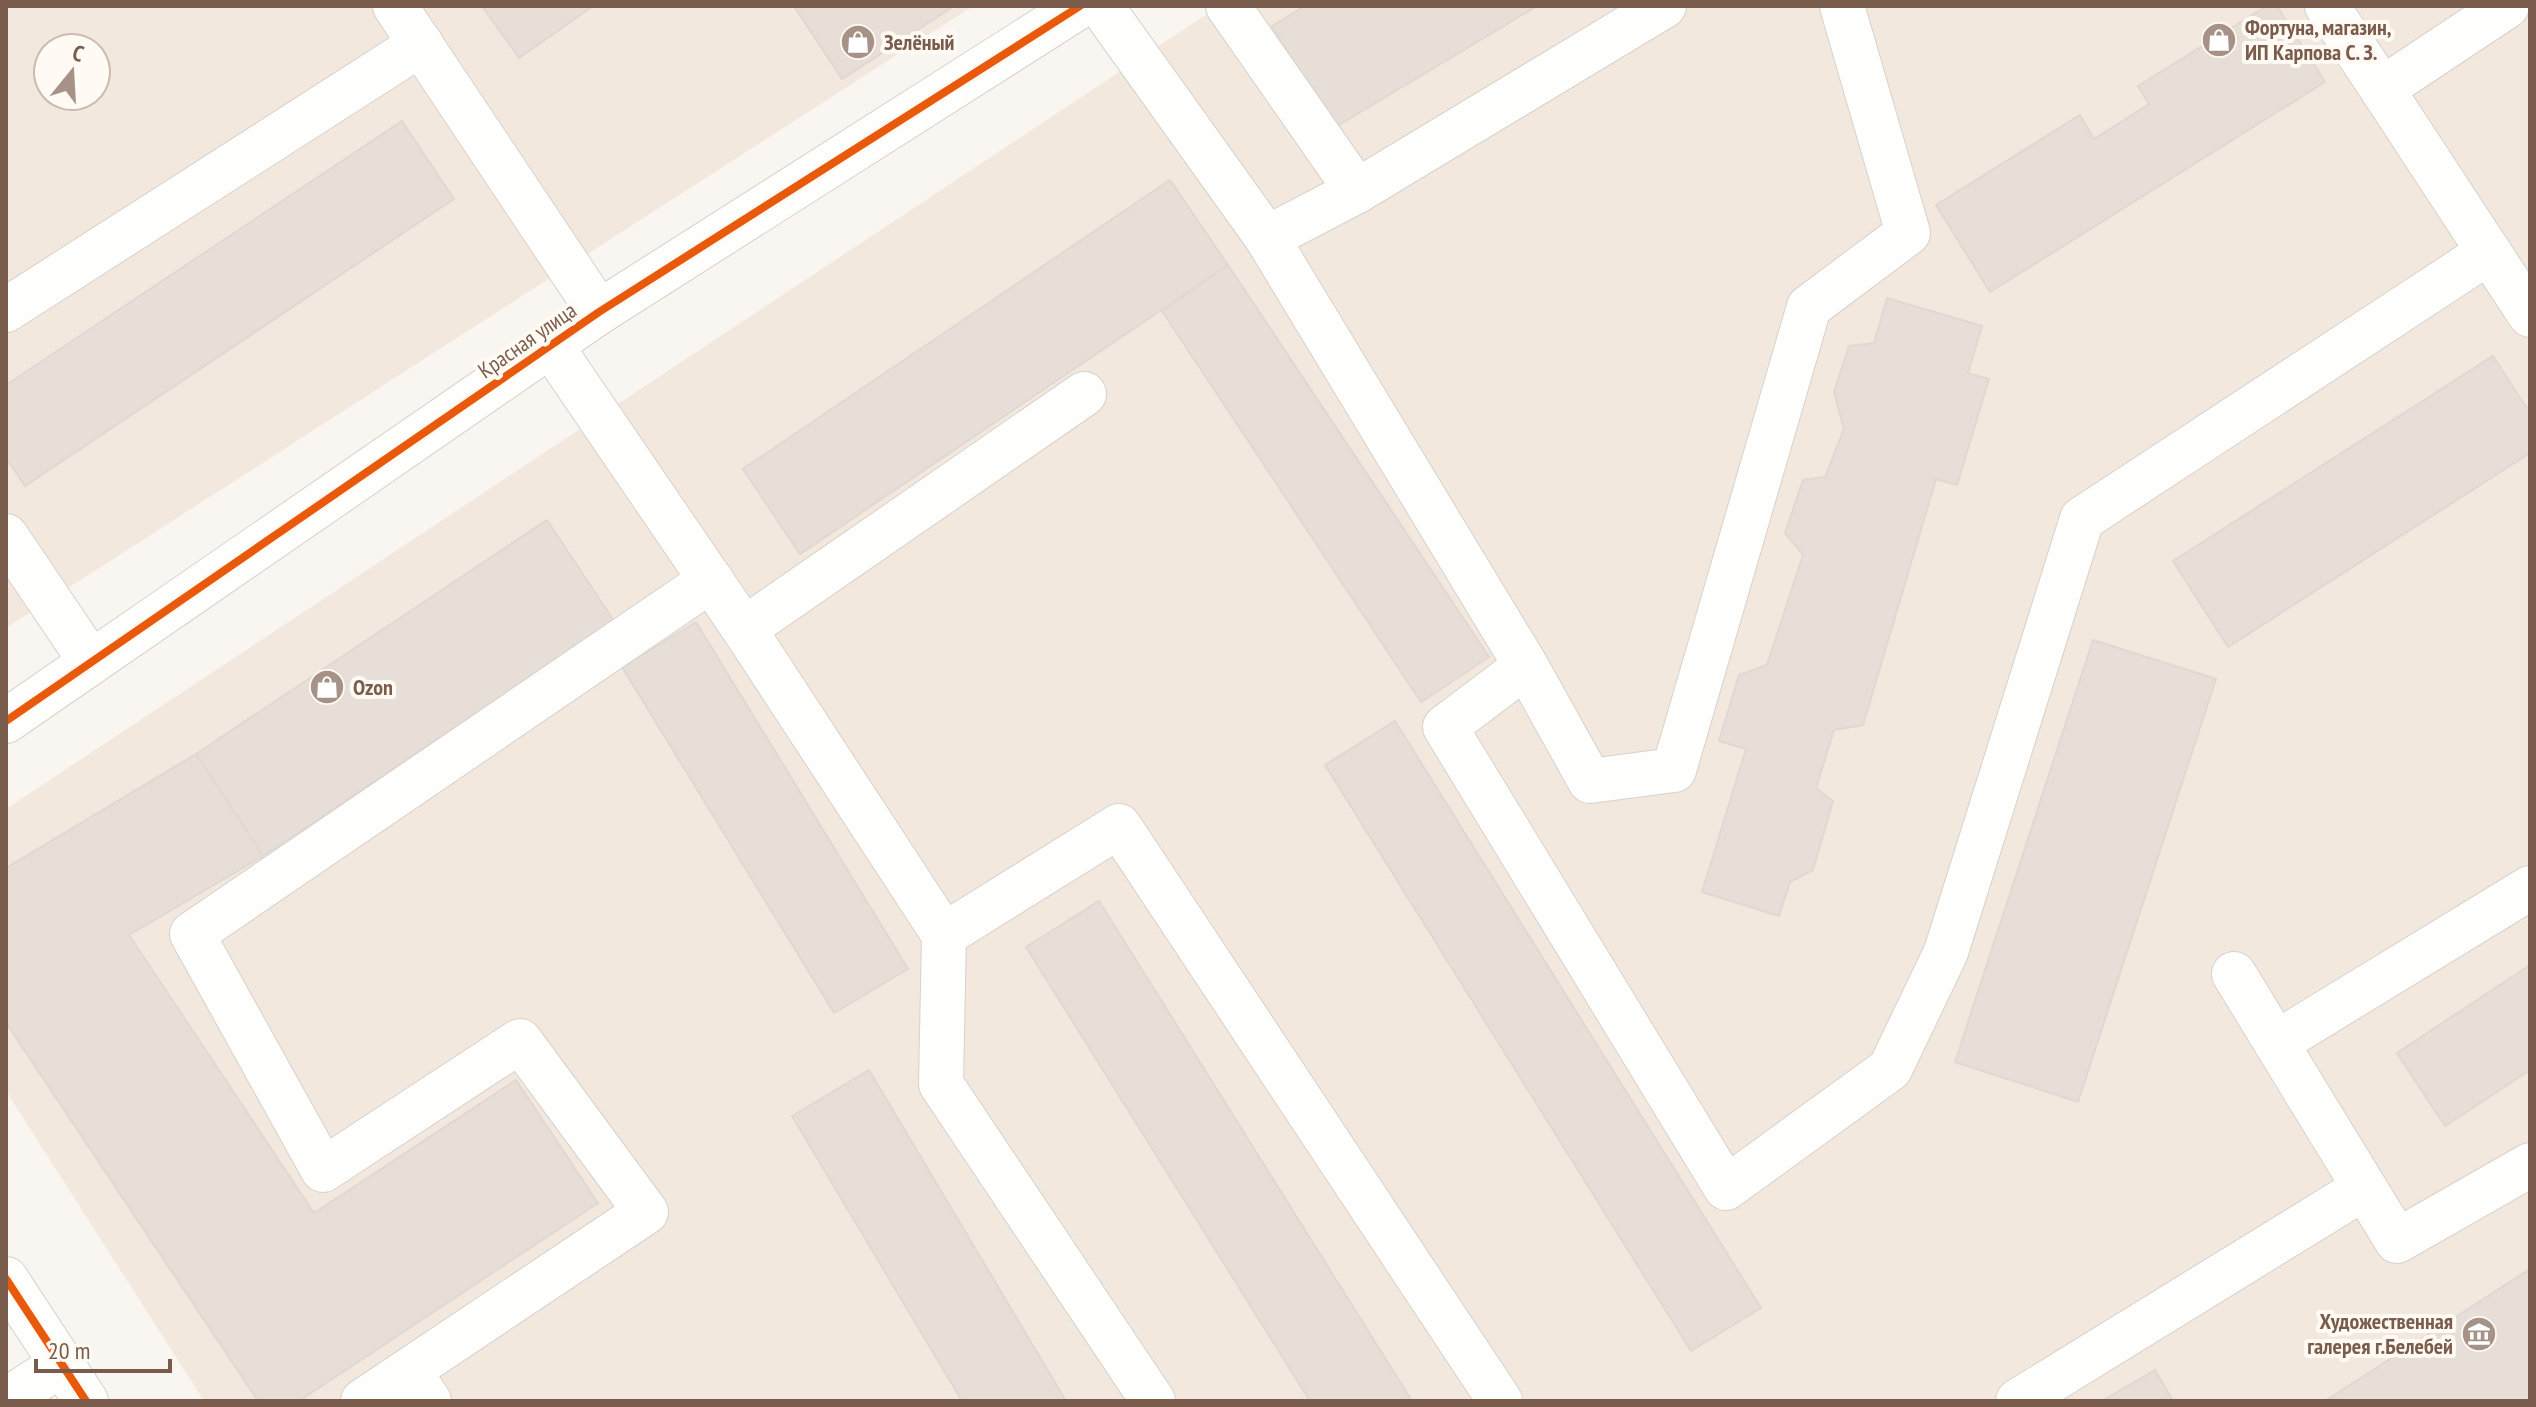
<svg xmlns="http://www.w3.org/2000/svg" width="2536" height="1407" viewBox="0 0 2536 1407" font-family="'PT Sans Narrow',sans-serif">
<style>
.residential{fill:#f2e8de;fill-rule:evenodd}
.building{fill:#e6ded7;stroke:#e2d8d2;stroke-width:2}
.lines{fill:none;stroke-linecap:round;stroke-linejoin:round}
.minor-casing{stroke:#d7d1cb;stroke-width:46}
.minor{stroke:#fefefd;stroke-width:44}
.cycleway-casing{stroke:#fffaf3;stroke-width:13}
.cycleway{stroke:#e8590c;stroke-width:8}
.labels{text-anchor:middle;stroke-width:8;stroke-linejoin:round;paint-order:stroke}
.poi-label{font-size:22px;font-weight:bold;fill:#7a5c4d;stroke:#fffaf3;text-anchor:start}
.street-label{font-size:22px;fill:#7a5c4d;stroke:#fffaf3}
</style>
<rect width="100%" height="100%" fill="#f9f5f0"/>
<g class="residential">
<path d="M6 6H973L6 628ZM48 48H96V96H48Z"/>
<polygon points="1219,6 2530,6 2530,1401 204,1401 6,1091 6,809"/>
</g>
<g class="building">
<polygon points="482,6 593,6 519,58"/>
<polygon points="794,6 954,6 842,79"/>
<polygon points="1305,6 1537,6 1334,128 1272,26"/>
<polygon points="2267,6 2277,6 2325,82 1990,292 1936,205 2080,115 2094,139 2149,104 2138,86"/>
<polygon points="402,121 454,199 25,486 6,458 6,385"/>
<polygon points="1170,180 1228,265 800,554 743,469"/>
<polygon points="1228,265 1489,657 1421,702 1162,311"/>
<polygon points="1887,298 1982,326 1968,373 1989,379 1957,485 1936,479 1863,725 1834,730 1816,788 1833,801 1813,870 1790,882 1779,916 1702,892 1746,749 1719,741 1739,675 1767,665 1803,555 1785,533 1803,480 1825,477 1844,429 1834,392 1849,346 1874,343"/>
<polygon points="2493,356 2530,413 2530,453 2228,647 2173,561"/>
<polygon points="547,520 614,621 263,856 196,754"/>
<polygon points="696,622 908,969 834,1013 622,667"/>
<polygon points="2093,640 2216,679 2078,1102 1955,1062"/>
<polygon points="1395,721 1761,1308 1691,1351 1325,765"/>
<polygon points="196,754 263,856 129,935 314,1213 516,1080 598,1203 299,1401 258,1401 6,1023 6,868"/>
<polygon points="1099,901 1412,1401 1310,1401 1026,947"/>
<polygon points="2530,965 2530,1070 2445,1126 2397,1053"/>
<polygon points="869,1070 1066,1401 962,1401 792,1116"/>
<polygon points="2530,1269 2530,1401 2329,1401 2328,1399"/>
<polygon points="2155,1370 2173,1401 2102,1401"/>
</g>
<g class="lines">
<g class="minor-casing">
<g id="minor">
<polyline points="395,6 599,312"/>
<polyline points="1101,6 1267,238 1526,666 1590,781 1674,770 1809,307 1908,233 1842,6"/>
<polyline points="1228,6 1357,191 1664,6"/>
<polyline points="2327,6 2382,89 2507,6"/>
<polyline points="2382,89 2530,315"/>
<polyline points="1267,238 1357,191"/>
<polyline points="6,310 421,44"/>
<polyline points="551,346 744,629 944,935 941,1084 1153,1401"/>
<polyline points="6,536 91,662"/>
<polyline points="744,629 1084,394"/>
<polyline points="1526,666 1445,727 1726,1188 1890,1069 1946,952 2082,519 2489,252"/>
<polyline points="6,721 599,312 1080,6"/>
<polyline points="944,935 1119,826 1500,1401"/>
<polyline points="2234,974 2397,1241 2530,1165"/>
<polyline points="2276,1043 2530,888"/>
<polyline points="6,1279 86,1401"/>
<polyline points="409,1371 429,1401"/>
<polyline points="6,1400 62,1364"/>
<polyline points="363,1401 646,1212 520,1041 323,1170 192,934 711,580"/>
<polyline points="2018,1401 2364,1188"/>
</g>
</g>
<use href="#minor" class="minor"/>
<g class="cycleway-casing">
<g id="cycleway">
<polyline points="6,721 599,312 1080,6"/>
<polyline points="6,1279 86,1401"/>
</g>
</g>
<use href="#cycleway" class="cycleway"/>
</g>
<defs>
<g id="shop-disc" transform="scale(1.8)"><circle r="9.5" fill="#a69286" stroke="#fffaf3"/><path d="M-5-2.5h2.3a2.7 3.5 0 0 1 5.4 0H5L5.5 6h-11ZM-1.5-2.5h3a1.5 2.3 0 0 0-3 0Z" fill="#fff"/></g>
<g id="museum-disc" transform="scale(1.8)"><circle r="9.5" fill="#a69286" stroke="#fffaf3"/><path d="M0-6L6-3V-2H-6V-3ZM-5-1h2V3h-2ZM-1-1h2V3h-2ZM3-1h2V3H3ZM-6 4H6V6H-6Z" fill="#fff"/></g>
</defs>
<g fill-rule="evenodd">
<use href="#shop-disc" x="2219" y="40"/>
<use href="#shop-disc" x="858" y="42"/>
<use href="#shop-disc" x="327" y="687"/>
<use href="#museum-disc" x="2479" y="1334"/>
</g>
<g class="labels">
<g class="poi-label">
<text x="2245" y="35">Фортуна, магазин,<tspan x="2245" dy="25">ИП Карпова С. З.</tspan></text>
<text x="884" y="50">Зелёный</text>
<text x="353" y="695">Ozon</text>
<text x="2453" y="1329" text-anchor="end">Художественная<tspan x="2453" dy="25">галерея г.Белебей</tspan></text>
</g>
<g class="street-label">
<text transform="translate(527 340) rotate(-35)" y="8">Красная улица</text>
</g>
</g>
<rect width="2536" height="1407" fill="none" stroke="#7a5c4d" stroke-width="16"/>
<g transform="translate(72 72) rotate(18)"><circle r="38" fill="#fffaf3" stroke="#cabbb1" stroke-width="2"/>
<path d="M0-6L14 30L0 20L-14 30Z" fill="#a69286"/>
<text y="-12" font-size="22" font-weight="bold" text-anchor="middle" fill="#7a5c4d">С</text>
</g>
<path d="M36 1359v12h134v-12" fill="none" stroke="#7a5c4d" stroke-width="4"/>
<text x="48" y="1359" font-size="24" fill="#7a5c4d" stroke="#fffaf3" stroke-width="6" paint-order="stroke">20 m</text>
</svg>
